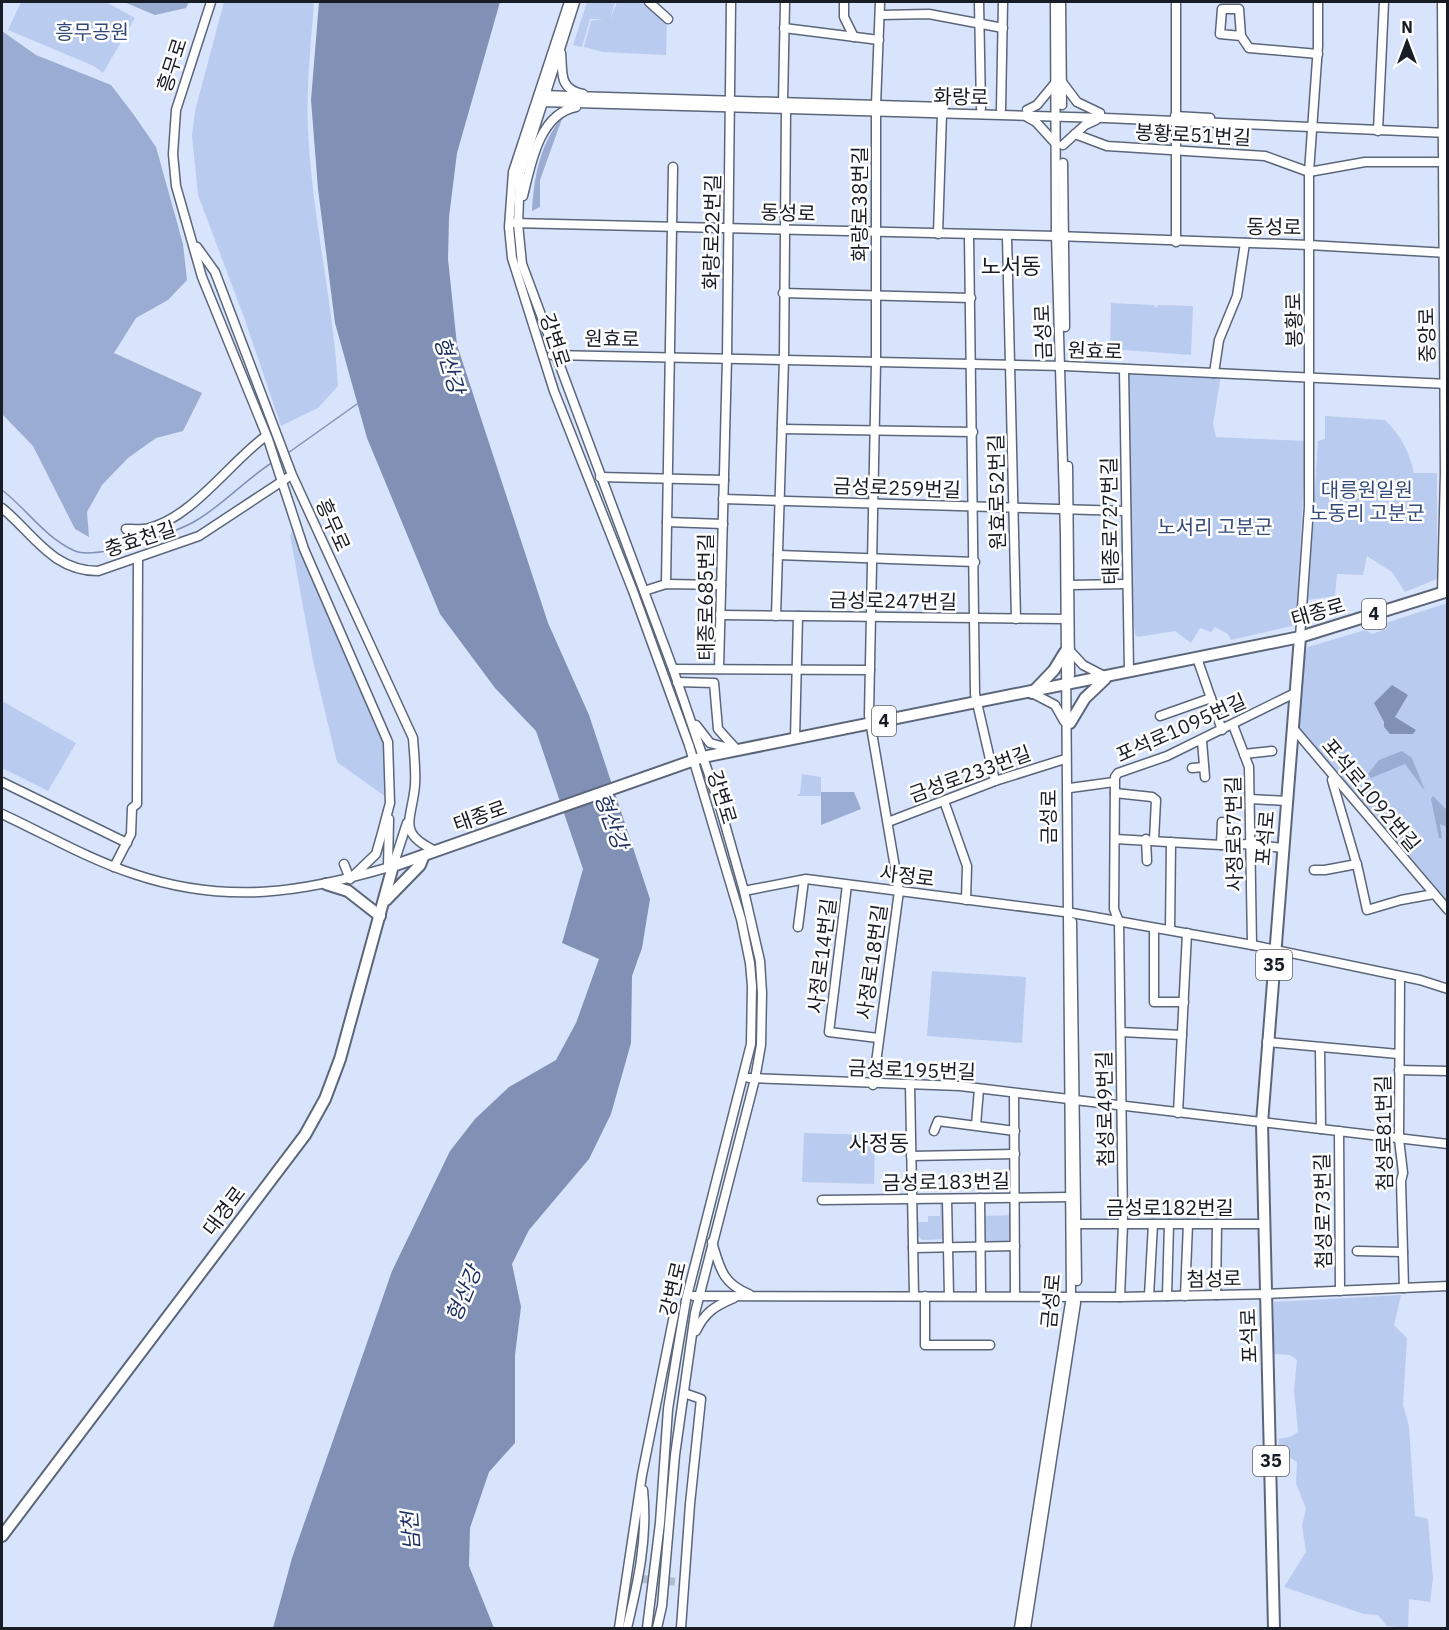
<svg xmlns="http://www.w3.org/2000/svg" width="1449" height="1630" viewBox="0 0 1449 1630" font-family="'IBM Plex Sans','Noto Sans KR',sans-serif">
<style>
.green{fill:#bacbf0}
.forest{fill:#9aacd1}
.water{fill:#8091b5}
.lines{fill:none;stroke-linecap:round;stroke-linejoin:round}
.stream{stroke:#8091b5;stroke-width:1.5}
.minor-tunnel{stroke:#b2bcd0;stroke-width:8;stroke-dasharray:8 4;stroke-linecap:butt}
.minor-casing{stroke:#5c667a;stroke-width:11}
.major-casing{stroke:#5c667a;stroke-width:14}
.minor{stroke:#fff;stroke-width:8}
.major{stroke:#fff;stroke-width:10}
.labels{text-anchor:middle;stroke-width:5;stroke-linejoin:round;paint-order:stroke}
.shield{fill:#fff;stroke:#5d6066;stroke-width:1.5}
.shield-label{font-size:18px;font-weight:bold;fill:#181c24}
.park-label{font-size:20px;fill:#33497a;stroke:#fff}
.street-label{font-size:20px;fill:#181c24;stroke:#fff}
.water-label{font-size:21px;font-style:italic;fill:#1e3160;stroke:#fff}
.quarter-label{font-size:22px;fill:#181c24;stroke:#fff}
</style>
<rect width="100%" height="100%" fill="#d8e4fb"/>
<g class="green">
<polygon points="21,2 106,2 135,18 103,73 94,66 8,30"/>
<path d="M224 2H314C311 44 306 87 308 130 312 216 333 300 338 386L318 408 281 426 245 320 198 195 192 136 195 111Z"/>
<polygon points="587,2 615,2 610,20 617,2 645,2 667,21 666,55 603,52 584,47 591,21 603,19 590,19 582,47 573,45"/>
<polygon points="1111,303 1153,305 1157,308 1158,305 1193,306 1191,355 1110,349"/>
<polygon points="1129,372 1221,375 1213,424 1216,437 1306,441 1296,625 1231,640 1228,634 1215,627 1211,632 1200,628 1191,643 1175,631 1138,637 1135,635 1128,545"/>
<path d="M1325 416 1385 420C1401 436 1409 451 1414 473H1437V579L1405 592 1392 572 1367 556 1363 575 1337 574 1335 596 1308 600 1318 441 1325 439Z"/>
<polygon points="292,532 386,743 386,797 337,762 313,661 290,535"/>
<polygon points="1447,603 1447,906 1298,732 1303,654 1308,647 1365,630 1372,634 1386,629 1386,623"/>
<polygon points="2,701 76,743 48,791 2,768"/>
<polygon points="802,774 821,777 821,796 796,796 800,793"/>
<polygon points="932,971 1026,977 1022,1043 927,1036"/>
<polygon points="804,1133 875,1135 874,1184 802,1182"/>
<polygon points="940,1204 945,1204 946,1239 922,1240 917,1234 917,1222 928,1222 928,1216 940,1216"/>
<polygon points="1012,1215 1012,1235 1007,1242 982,1242 982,1216"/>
<polygon points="1401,1295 1394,1325 1407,1338 1403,1405 1409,1426 1415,1516 1428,1519 1433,1579 1430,1602 1409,1599 1408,1628 1387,1626 1378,1615 1364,1614 1284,1587 1306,1552 1302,1526 1306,1509 1296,1483 1297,1462 1291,1458 1277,1456 1279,1439 1290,1437 1298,1432 1294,1390 1297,1360 1290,1355 1274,1354 1274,1302"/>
</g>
<g class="forest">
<polygon points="124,2 189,2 186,8 155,15"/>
<polygon points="2,31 36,55 111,85 134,115 156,147 183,244 187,280 168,300 136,318 114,353 202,393 183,431 156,438 128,458 102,485 87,512 89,537 75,529 33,446 2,414"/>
<path d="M563 116 540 180V207L532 211C534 177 540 143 563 116Z"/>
<polygon points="1402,751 1412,758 1425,791 1405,764 1371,778 1368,774 1379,760"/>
<polygon points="821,792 854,792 861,809 821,825"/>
<polygon points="1433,796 1447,810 1447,827 1440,824 1442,838 1439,838 1431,799"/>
</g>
<g class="water">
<polygon points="319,2 500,2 457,153 449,217 448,259 457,345 548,623 589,715 650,899 642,948 632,976 631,1043 611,1114 589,1159 529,1230 512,1264 521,1307 515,1355 515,1443 489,1472 470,1528 469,1566 494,1628 273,1628 292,1558 392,1271 450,1151 475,1119 509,1087 556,1060 576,1023 599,959 562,943 583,869 536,731 495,688 440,614 367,438 335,323 318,189 311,100"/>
<polygon points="1392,685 1408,695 1395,717 1416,730 1413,734 1390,734 1384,727 1384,722 1374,703"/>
</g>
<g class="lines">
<g class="stream">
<polyline points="288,453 357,404"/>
<path d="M2 490C27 509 44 537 75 551 96 560 177 533 197 520 224 504 246 479 273 462"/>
</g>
<polyline class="minor-tunnel" points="643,1579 679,1582"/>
<g class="minor-casing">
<g id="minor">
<polyline points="211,2 176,110 173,154 176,186 202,277 268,439 304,549 388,742 390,803 382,833 376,854 350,879"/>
<polyline points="569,2 513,172 509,227 512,258 554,391 633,591 689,745 741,919 750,963 752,986 751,1044 686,1300 677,1353 668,1409 660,1523 647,1628"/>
<polyline points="575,2 520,174 518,224 522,264 673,669 721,810 744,891 760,961 762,993 761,1045 755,1079 695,1313 675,1455 662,1606 657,1628"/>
<polyline points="649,2 668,19"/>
<polyline points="844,2 844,17 854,37"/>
<polyline points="979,2 981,108"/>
<polyline points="1061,2 1062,105"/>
<polyline points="1176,2 1176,242"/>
<polyline points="1442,2 1445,473 1442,593"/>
<polyline points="880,15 929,14 1003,28"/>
<polyline points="784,28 879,40"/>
<polyline points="1241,36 1239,9 1222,9 1220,34 1241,36 1249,48 1318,54"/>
<path d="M561 53C563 72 558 89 583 94"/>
<polyline points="1062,82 1077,102 1100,113"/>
<polyline points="540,95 944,107"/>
<polyline points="540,102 1105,118 1448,133"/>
<polyline points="783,103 785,2"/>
<polyline points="1001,109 1003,2"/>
<polyline points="1027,110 1037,105 1056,82"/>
<polyline points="1175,116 1210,118"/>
<polyline points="1027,117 1036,122 1057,145"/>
<polyline points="1378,131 1384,2"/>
<polyline points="1075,134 1107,146 1265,156 1309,172 1365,162 1446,162"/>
<polyline points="1063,145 1085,125 1096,120"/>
<polyline points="1063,163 1065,327"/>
<path d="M523 196C531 164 539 114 576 107"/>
<polyline points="513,223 1056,236 1309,245 1448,253"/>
<polyline points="938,234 942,113"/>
<polyline points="969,236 975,694 995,781"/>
<polyline points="1007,237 1016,619"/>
<path d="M197 247 215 272 292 475 413 738C414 753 416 770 415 785 412 820 396 833 436 851"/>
<polyline points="783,293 971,298"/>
<polyline points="552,355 1065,366 1448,384"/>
<polyline points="1124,369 1129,672"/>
<polyline points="1214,373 1219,340 1237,296 1245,243"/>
<polyline points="782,429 973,432"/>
<polyline points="1068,466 1070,675"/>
<polyline points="600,477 724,480"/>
<polyline points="723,499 1125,511"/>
<path d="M2 508C33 533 52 571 98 571L199 536 287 478"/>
<polyline points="667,522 723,524"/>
<path d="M126 529C133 529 142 530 149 528 193 517 231 461 266 436"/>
<polyline points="778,555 975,562"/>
<polyline points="666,584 673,167"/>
<polyline points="1071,585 1127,584"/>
<polyline points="644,591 666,584 721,585"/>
<polyline points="720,615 1065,619"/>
<polyline points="776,616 784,359 786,109"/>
<polyline points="1300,637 1309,507 1309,172 1318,46 1318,2"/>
<polyline points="1071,652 1083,665 1106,677"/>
<polyline points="1197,658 1222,730"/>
<polyline points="673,669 870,670"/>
<polyline points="719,669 727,358 731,2"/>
<polyline points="677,682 714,683 718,729 737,750"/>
<polyline points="1032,693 1055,705 1064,721"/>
<polyline points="1160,716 1211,698"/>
<polyline points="696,725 710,743 736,750"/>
<polyline points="1233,725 1249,767 1252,945"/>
<polyline points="1293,728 1448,910"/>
<polyline points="795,739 798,616"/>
<polyline points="1202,741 1205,777"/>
<polyline points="1244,754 1272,751"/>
<polyline points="1192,768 1204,767"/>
<polyline points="1332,780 1358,869 1367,910 1401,900 1434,894"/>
<polyline points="2,782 127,843"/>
<polyline points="1070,788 1114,782"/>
<polyline points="1115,793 1152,797 1156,800 1154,840"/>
<polyline points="1250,799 1286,801"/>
<polyline points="944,801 967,866 966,900"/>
<path d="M2 814C45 834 88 859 134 874 226 905 302 893 393 866L407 823"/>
<polyline points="888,822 995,781 1065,759"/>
<polyline points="1115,839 1221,845 1250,844 1282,848"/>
<polyline points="1146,839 1147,861"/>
<polyline points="1221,845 1222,822"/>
<polyline points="344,864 350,879"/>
<polyline points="114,867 131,834 132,808 137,804 138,558"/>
<polyline points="388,867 389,819"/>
<polyline points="1314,870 1325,870 1357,864"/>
<polyline points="847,885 829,1032 878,1038"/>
<polyline points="744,891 806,879 1072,913 1252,945 1420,980 1448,989"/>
<polyline points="1072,922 1077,1281"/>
<polyline points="798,927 804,880"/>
<polyline points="1154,928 1154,1002 1184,1002"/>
<polyline points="1170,930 1171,842"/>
<polyline points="1400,977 1399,1139 1403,1173 1401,1181 1404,1288"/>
<polyline points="1121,1032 1182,1035"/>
<polyline points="1267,1042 1398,1054"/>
<polyline points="1320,1049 1321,1129"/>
<polyline points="1399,1070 1448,1071"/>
<polyline points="749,1078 960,1086 1069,1099"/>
<polyline points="873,1085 899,891 869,715 876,362 876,105 880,2"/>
<polyline points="910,1085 914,1296"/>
<polyline points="1014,1093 1015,1296"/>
<polyline points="1075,1100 1448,1144"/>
<polyline points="1178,1113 1187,933"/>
<polyline points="976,1125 979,1089"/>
<polyline points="934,1131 938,1121 1015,1131"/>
<polyline points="1339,1131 1340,1291"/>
<polyline points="911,1156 1015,1154"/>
<polyline points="980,1198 981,1296"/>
<polyline points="947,1199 949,1296"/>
<polyline points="822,1200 1070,1197"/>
<polyline points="1077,1224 1263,1224"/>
<path d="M712 1242C720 1268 722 1283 749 1294"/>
<polyline points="913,1248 1015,1246"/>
<polyline points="1357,1251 1403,1252"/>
<polyline points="1216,1295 1217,1224"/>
<polyline points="694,1296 1120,1297 1265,1294 1448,1286"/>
<polyline points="925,1296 925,1345 990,1345"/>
<polyline points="1149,1296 1153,1224"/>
<polyline points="1167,1296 1169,1224"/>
<polyline points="1185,1296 1188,1224"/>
<polyline points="1120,1297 1123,1224 1119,922 1114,909 1115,777 1118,773 1167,756 1295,693"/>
<path d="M696 1331C705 1312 715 1306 734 1298"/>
<polyline points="619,1628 642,1475 674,1315"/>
<path d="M627 1628C638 1582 648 1538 643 1490"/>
<polyline points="681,1628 690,1504 701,1399 684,1393"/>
<polyline points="1019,1628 1071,1296 1065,533 1056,236 1055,2"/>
<polyline points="1026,1628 1076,1303"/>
</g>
</g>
<g class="major-casing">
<g id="major">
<polyline points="1032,693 1054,670 1065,652"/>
<polyline points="1070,723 1085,698 1105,679"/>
<polyline points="326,884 348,891 380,916"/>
<polyline points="386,900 420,865 424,855"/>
<polyline points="2,1536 305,1135 325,1099 340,1059 393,866 703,757 1300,637 1448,591"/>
<polyline points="1274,1628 1262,1123 1300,637"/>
</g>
</g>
<use href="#minor" class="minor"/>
<use href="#major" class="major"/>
</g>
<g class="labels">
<g class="shield">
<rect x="1362" y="599" width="24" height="30" rx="4.5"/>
<rect x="872" y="706" width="24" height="30" rx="4.5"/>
<rect x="1256" y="950" width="36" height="30" rx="4.5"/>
<rect x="1253" y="1446" width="36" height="30" rx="4.5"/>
</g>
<g class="shield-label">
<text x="1374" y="620">4</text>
<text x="884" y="727">4</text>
<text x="1274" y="971">35</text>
<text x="1271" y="1467">35</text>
</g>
<g class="park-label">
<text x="92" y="39">흥무공원</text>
<text x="1367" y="497">대릉원일원<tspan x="1367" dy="23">노동리 고분군</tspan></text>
<text x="1215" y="534">노서리 고분군</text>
</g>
<g class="street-label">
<text transform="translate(172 65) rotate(-72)" y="7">흥무로</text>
<text transform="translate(961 97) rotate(1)" y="7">화랑로</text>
<text transform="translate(1193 135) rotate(3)" y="7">봉황로51번길</text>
<text transform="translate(860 204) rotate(-90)" y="7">화랑로38번길</text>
<text transform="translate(788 213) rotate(2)" y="7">동성로</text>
<text transform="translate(1274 227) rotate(1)" y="7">동성로</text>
<text transform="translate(712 232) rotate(-89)" y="7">화랑로22번길</text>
<text transform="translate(1294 320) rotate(-91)" y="7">봉황로</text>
<text transform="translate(1043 332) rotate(-92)" y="7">금성로</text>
<text transform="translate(1427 335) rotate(-91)" y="7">중앙로</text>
<text transform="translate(612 339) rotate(1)" y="7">원효로</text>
<text transform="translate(555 340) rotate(72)" y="7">강변로</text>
<text transform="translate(1095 351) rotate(2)" y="7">원효로</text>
<text transform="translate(897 488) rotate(2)" y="7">금성로259번길</text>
<text transform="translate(997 492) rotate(-91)" y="7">원효로52번길</text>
<text transform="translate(1110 521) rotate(-91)" y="7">태종로727번길</text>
<text transform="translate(333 525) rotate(66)" y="7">흥무로</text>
<text transform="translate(140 539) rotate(-18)" y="7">충효천길</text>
<text transform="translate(706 597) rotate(-90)" y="7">태종로685번길</text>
<text transform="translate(893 601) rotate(1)" y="7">금성로247번길</text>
<text transform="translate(1318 612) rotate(-16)" y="7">태종로</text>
<text transform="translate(1181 728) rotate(-24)" y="7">포석로1095번길</text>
<text transform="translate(970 774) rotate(-20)" y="7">금성로233번길</text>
<text transform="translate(1371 795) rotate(50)" y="7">포석로1092번길</text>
<text transform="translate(722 797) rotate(73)" y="7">강변로</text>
<text transform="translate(480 816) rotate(-20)" y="7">태종로</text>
<text transform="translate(1049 817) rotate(-90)" y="7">금성로</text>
<text transform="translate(1234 834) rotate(-91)" y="7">사정로57번길</text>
<text transform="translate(1265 838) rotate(-85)" y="7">포석로</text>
<text transform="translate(907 876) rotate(7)" y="7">사정로</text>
<text transform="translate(822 956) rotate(-83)" y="7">사정로14번길</text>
<text transform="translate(872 962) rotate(-82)" y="7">사정로18번길</text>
<text transform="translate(912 1070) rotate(2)" y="7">금성로195번길</text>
<text transform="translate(1105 1109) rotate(-91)" y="7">첨성로49번길</text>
<text transform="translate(1384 1133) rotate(-91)" y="7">첨성로81번길</text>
<text transform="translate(946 1182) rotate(-1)" y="7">금성로183번길</text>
<text x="1170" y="1215">금성로182번길</text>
<text transform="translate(224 1211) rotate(-53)" y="7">대경로</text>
<text transform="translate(1323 1211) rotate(-91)" y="7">첨성로73번길</text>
<text transform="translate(1214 1279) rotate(-1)" y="7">첨성로</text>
<text transform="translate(673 1289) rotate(-77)" y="7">강변로</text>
<text transform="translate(1051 1301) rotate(-85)" y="7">금성로</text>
<text transform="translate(1249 1336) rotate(-92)" y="7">포석로</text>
</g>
<g class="water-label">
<text transform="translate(449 365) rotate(74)" y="7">형산강</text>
<text transform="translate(611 821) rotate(70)" y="7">형산강</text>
<text transform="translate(464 1294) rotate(-67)" y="7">형산강</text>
<text transform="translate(411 1531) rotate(-94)" y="7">남천</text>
</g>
<g class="quarter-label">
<text x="1011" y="274">노서동</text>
<text x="879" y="1151">사정동</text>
</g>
</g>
<rect width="1449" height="1630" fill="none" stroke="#181c24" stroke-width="6"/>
<g transform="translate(1407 42)" stroke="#ffffff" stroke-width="4.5" paint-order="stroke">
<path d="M0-4.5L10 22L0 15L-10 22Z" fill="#181c24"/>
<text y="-9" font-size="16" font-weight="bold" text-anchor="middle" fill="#181c24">N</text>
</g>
</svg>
